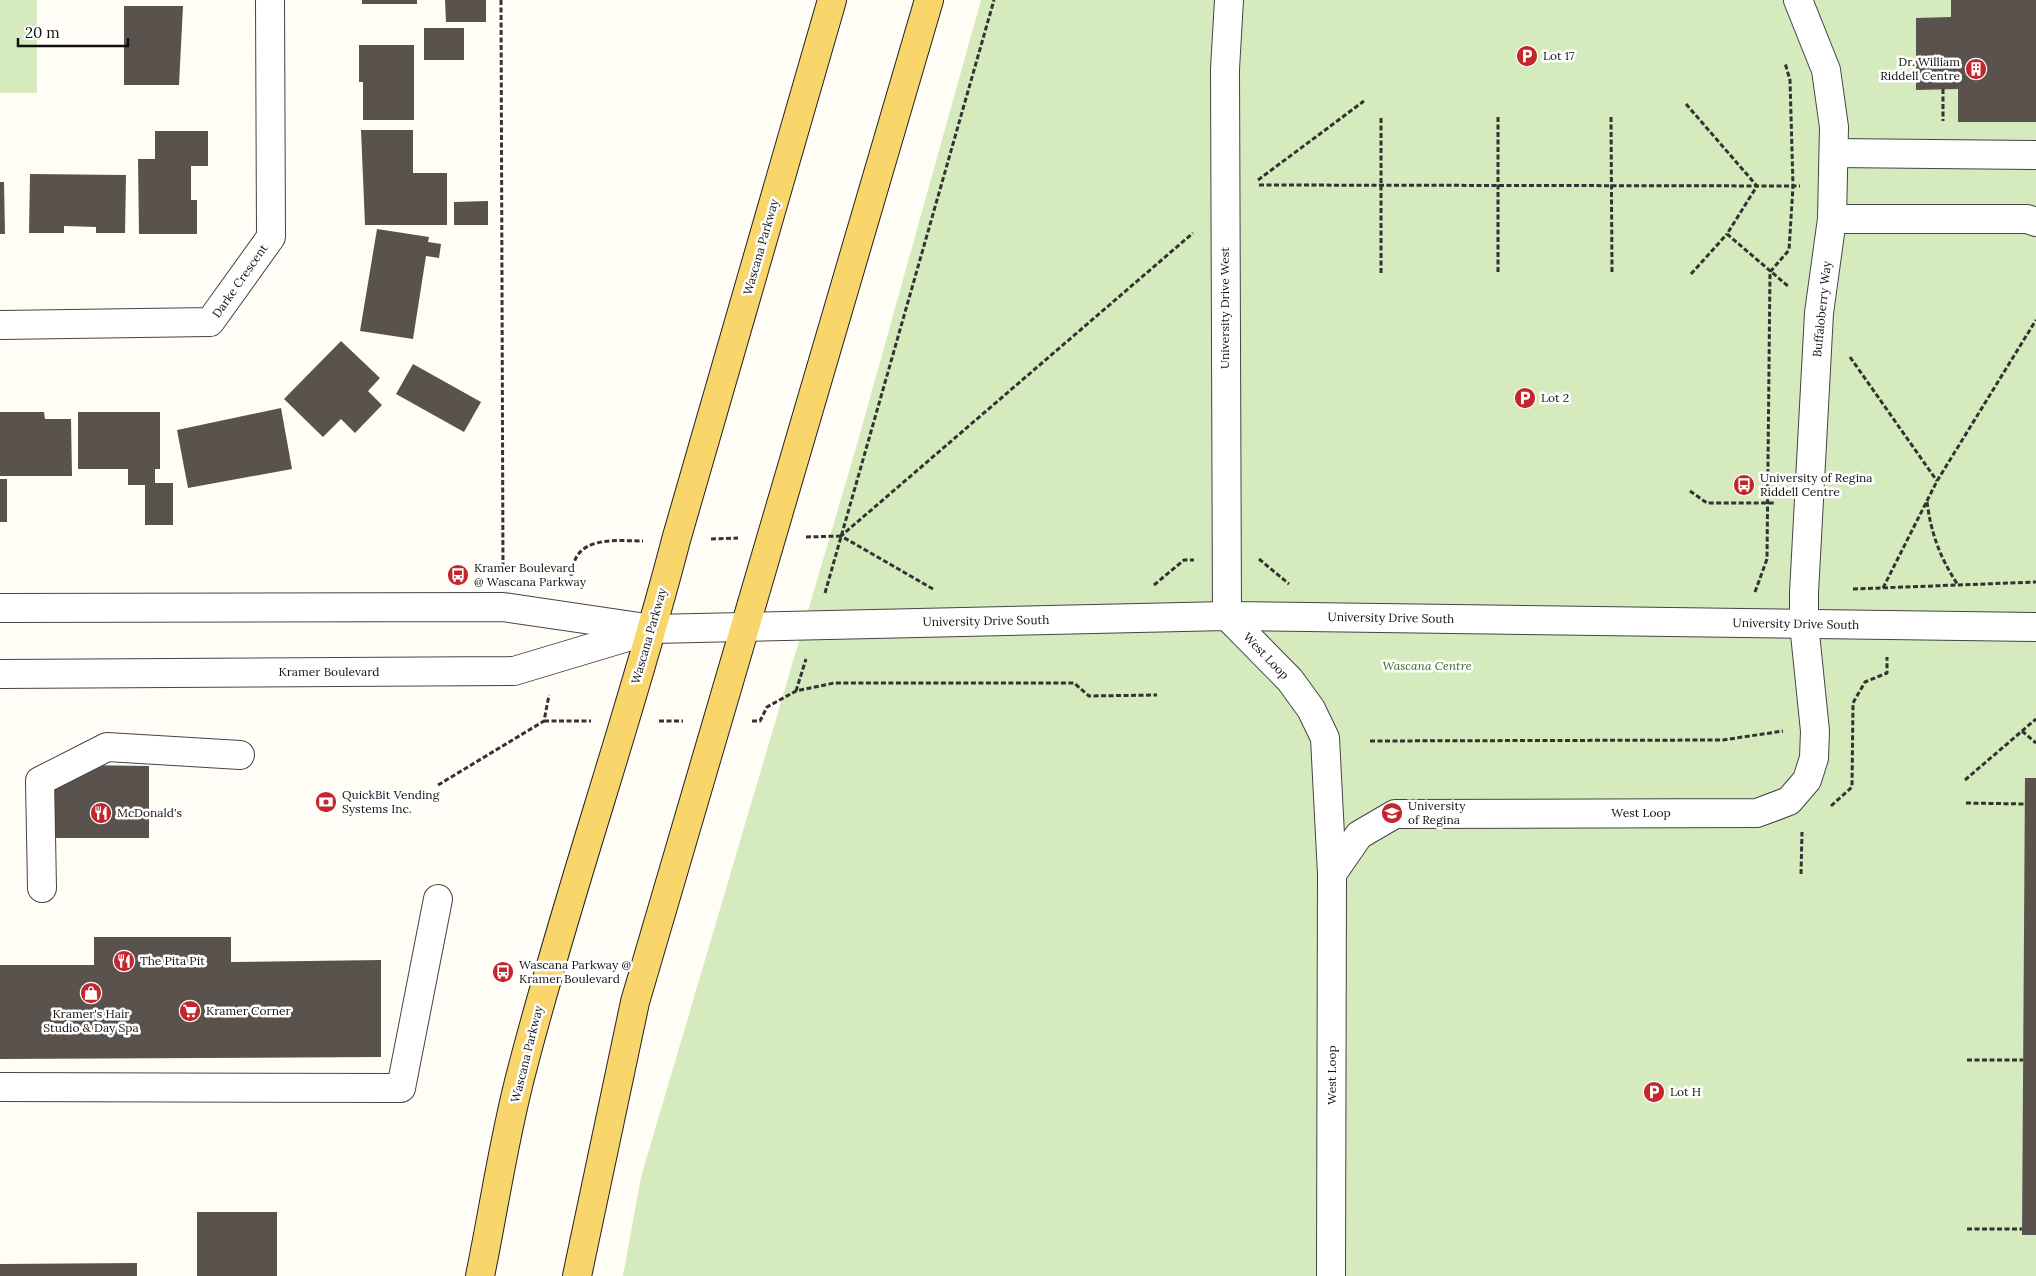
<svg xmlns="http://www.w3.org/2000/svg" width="2036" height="1276" viewBox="0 0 2036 1276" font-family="Lora,serif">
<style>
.green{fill:#d5ebbd}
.building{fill:#5a524d}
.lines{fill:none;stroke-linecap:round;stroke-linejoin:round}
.minor-casing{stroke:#444;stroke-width:30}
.major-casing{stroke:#222;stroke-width:30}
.path{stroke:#333;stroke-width:3;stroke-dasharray:5 2.5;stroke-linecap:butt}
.minor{stroke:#fff;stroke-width:28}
.major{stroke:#f9d66b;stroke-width:28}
.labels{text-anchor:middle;stroke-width:5;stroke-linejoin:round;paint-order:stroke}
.poi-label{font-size:12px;fill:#111;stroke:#fff;text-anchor:start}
.street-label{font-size:12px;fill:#111;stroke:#fff}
.park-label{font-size:12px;font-style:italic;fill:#2f6b1f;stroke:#fff}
</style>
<rect width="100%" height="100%" fill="#fffdf5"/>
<g class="green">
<rect x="0" y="0" width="37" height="93"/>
<polygon points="981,0 2036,0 2036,1276 623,1276 641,1177 856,448"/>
</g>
<g class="building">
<rect x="362" y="0" width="55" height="4"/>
<polygon points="445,0 486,0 486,22 446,22"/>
<polygon points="1951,0 2036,0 2036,122 1958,122 1958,89 1916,90 1916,18 1951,17"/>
<polygon points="124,6 183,6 179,85 124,85"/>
<rect x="424" y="28" width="40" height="32"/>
<polygon points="359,45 414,45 414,120 363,120 363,82 359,82"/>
<polygon points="361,130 413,130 413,173 447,173 447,225 365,225"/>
<polygon points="155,131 208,131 208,166 191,166 191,200 197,200 197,234 139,234 138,159 155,159"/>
<polygon points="30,174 126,175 125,233 96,233 96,227 64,226 64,233 29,233"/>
<polygon points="0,182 4,182 5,234 0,234"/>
<polygon points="488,201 488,225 454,225 454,202"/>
<polygon points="377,229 429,237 428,242 441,244 439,258 426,256 413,339 360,331"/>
<polygon points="341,341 380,378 368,391 382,405 355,433 341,419 323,437 284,399"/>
<polygon points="413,364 481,402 464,432 396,394"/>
<polygon points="281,408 292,469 188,488 177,430"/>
<polygon points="0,412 44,412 45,419 71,419 72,476 0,476"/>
<polygon points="78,412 160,412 160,469 155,469 155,483 173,483 173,525 145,525 145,485 128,485 128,469 78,469"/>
<rect x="0" y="479" width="7" height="43"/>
<polygon points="83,765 149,766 149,838 53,838 53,788"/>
<polygon points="2025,778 2036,778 2036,1235 2022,1235"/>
<polygon points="94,937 231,937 231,962 381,960 381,1057 0,1059 0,965 94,965"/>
<rect x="197" y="1212" width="80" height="64"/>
<polygon points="137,1263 137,1276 0,1276 0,1264"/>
</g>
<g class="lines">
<g class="minor-casing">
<g id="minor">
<polyline points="1834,153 2036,155"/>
<polyline points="1832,219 2027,219 2036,222"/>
<polyline points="0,325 210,322 271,237 270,0"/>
<polyline points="0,608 503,607 653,629 1227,616 2036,627"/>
<polyline points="1227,616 1225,69 1229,0"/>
<polyline points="1227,616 1290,680 1311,709 1325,738 1332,874"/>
<polyline points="0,674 514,671 644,632"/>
<polyline points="42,888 40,781 107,747 240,755"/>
<polyline points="0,1087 401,1088 438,899"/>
<polyline points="1331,1276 1332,874 1359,835 1395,814 1757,813 1789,801 1807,780 1814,758 1815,731 1804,624 1804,593 1819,313 1832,219 1834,127 1826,70 1798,0"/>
</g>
</g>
<g class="major-casing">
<g id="major">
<path d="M480 1276C494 1208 504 1137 522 1070 568 892 630 718 676 540L832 0"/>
<polyline points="577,1276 635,1002 929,0"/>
</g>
</g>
<g class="path">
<polyline points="501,0 503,573"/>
<polyline points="1943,89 1943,121"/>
<polyline points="1686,104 1757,186 1727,234 1789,287"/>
<polyline points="1498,117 1498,273"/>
<polyline points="1611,117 1612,274"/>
<polyline points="1258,180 1364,101"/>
<polyline points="1259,185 1800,186"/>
<polyline points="1381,273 1381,117"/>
<polyline points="1691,274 1727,234"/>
<polyline points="1850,357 1937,481"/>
<polyline points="1690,491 1707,503 1776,503"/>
<path d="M1927 502C1931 533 1940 558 1958 585"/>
<polyline points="806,537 841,536"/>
<polyline points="711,539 738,538"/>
<polyline points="1259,559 1289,584"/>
<path d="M570 583C571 576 572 567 575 560 585 536 621 541 643 541"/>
<polyline points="1154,585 1184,560 1194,560"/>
<polyline points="1883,588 1937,481 2036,320"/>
<polyline points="933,589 841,536 1193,233"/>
<polyline points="1853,589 2036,582"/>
<polyline points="1755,592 1767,559 1770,272 1789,250 1793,186 1790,80 1785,63"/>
<polyline points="825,593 994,0"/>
<polyline points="796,691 806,659"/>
<polyline points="544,721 591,721"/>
<polyline points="659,721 683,721"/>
<polyline points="752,721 760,721 767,707 796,691 834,683 1074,683 1089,696 1157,695"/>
<polyline points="2022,731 2036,743"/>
<polyline points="1370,741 1723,740 1783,731"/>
<polyline points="1965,780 2036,719"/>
<polyline points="438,785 544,721 549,695"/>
<polyline points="1966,803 2024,804"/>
<polyline points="1831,806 1852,787 1853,703 1865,682 1887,673 1887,657"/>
<polyline points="1801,874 1802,832"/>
<polyline points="1967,1060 2023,1060"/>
<polyline points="1967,1229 2022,1229"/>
</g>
<use href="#minor" class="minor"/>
<use href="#major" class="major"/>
</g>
<defs>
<g id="parking-disc" transform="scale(1.125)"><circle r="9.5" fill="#c4262e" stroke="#fff"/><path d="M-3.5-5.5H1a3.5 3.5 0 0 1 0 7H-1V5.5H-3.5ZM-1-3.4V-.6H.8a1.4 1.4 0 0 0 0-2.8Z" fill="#fff"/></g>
<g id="building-disc" transform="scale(1.125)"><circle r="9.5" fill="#c4262e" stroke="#fff"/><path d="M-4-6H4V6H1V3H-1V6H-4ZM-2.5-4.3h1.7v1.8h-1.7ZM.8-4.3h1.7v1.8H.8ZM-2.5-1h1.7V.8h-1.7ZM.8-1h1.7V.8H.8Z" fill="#fff"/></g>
<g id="bus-disc" transform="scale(1.125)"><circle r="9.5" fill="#c4262e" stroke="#fff"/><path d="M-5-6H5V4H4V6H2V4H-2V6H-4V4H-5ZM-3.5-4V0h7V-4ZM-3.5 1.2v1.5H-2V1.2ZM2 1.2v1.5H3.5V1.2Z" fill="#fff"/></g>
<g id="bank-disc" transform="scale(1.125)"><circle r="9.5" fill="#c4262e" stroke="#fff"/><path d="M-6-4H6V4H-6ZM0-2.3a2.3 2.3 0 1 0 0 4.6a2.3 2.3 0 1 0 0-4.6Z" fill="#fff"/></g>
<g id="restaurant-disc" transform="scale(1.125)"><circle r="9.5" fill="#c4262e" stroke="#fff"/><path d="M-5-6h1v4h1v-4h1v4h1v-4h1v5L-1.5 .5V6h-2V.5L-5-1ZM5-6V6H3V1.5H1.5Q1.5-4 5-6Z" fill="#fff"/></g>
<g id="university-disc" transform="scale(1.125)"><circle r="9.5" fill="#c4262e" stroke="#fff"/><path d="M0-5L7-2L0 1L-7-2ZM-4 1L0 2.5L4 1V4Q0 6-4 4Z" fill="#fff"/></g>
<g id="shop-disc" transform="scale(1.125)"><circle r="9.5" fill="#c4262e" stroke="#fff"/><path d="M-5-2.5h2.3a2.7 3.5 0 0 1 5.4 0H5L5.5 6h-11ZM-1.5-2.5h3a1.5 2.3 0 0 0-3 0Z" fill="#fff"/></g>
<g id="supermarket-disc" transform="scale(1.125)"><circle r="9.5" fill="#c4262e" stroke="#fff"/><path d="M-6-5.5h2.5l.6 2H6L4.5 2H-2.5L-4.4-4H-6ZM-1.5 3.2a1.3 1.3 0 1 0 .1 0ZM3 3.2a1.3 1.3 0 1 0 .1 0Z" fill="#fff"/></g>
</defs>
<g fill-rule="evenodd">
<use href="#parking-disc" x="1527" y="56"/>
<use href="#building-disc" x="1976" y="69"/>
<use href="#parking-disc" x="1525" y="398"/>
<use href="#bus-disc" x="1744" y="485"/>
<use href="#bus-disc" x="458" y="575"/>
<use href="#bank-disc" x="326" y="802"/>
<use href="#restaurant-disc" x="101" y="813"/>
<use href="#university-disc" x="1392" y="813"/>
<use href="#restaurant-disc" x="124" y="961"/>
<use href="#bus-disc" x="503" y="972"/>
<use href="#shop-disc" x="91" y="993"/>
<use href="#supermarket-disc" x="190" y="1011"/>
<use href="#parking-disc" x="1654" y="1092"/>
</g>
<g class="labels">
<g class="poi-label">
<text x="1543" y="60">Lot 17</text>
<text x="1960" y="66" text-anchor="end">Dr. William<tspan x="1960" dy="14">Riddell Centre</tspan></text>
<text x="1541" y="402">Lot 2</text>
<text x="1760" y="482">University of Regina<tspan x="1760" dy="14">Riddell Centre</tspan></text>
<text x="474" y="572">Kramer Boulevard<tspan x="474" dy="14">@ Wascana Parkway</tspan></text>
<text x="342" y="799">QuickBit Vending<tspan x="342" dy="14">Systems Inc.</tspan></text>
<text x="1408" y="810">University<tspan x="1408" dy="14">of Regina</tspan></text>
<text x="117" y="817">McDonald's</text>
<text x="140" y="965">The Pita Pit</text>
<text x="519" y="969">Wascana Parkway @<tspan x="519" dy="14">Kramer Boulevard</tspan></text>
<text x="206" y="1015">Kramer Corner</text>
<text x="91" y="1018" text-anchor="middle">Kramer's Hair<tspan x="91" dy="14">Studio &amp; Day Spa</tspan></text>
<text x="1670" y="1096">Lot H</text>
</g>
<g class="street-label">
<text transform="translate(761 247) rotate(-74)" y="4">Wascana Parkway</text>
<text transform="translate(240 281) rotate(-55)" y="4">Darke Crescent</text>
<text transform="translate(1225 308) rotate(-90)" y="4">University Drive West</text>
<text transform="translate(1822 309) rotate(-84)" y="4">Buffaloberry Way</text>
<text transform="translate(1391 618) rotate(1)" y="4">University Drive South</text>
<text transform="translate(986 621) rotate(-1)" y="4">University Drive South</text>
<text transform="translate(1796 624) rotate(1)" y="4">University Drive South</text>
<text transform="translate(649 636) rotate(-74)" y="4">Wascana Parkway</text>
<text transform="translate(1266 656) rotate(46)" y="4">West Loop</text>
<text x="329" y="676">Kramer Boulevard</text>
<text x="1641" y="817">West Loop</text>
<text transform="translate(527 1054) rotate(-76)" y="4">Wascana Parkway</text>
<text transform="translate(1332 1075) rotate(-90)" y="4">West Loop</text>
</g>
<g class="park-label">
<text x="1427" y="670">Wascana Centre</text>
</g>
</g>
<path d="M18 38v8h110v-8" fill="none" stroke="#111111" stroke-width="2.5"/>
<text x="25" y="38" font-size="15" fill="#111111" stroke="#ffffff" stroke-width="4" paint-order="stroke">20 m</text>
</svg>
